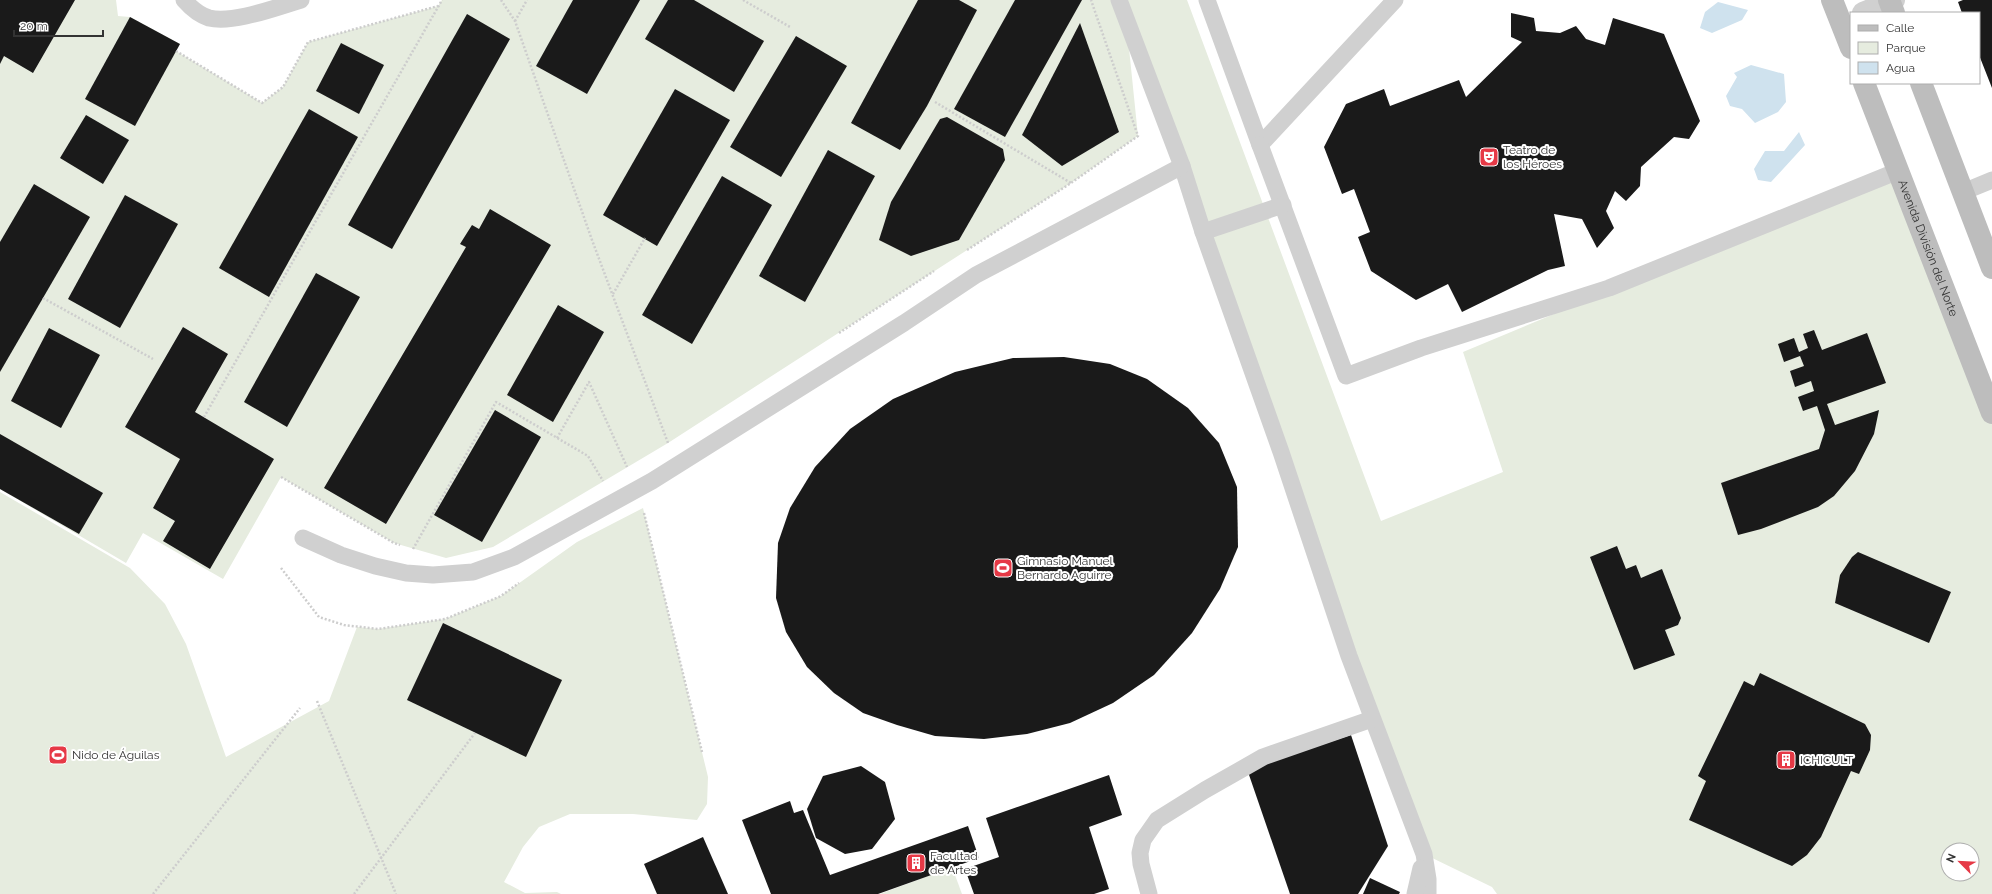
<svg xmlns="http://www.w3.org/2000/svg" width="1992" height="894" viewBox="0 0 1992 894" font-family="Raleway,sans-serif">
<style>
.green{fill:#e6ecdf;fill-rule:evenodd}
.water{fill:#cfe2ee}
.building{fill:#1a1a1a}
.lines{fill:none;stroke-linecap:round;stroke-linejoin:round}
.path{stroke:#cdcdcd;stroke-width:2.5;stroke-dasharray:2 2;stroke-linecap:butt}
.lane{stroke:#d0d0d0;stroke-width:17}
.street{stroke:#d0d0d0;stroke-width:22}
.secondary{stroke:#bdbdbd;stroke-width:22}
.labels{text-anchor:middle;stroke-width:4;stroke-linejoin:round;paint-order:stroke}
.poi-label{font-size:12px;fill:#333;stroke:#fff;text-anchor:start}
.street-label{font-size:12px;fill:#333;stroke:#fff}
</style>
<rect width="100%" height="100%" fill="#fff"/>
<g class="green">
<path d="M0 0H116L118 16 130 17 180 44 176 51 262 103 283 87 308 42 438 6 442 0H1187L1381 521 1503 472 1463 352 1898 171 1992 413V894H1497L1492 887 1424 854 1126 19 1138 136 1071 183 668 443 493 547 446 558 394 543 281 477 223 579 143 533 126 563 0 489ZM1948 850H1972V874H1948Z"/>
<polygon points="0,492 130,568 165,604 186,644 226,757 329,701 357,627 378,629 445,619 501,596 577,542 643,508 708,777 707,804 697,820 633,814 570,814 539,827 523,847 504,882 525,893 557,892 561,894 0,894"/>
<polygon points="952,867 962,894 880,894"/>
</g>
<g class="water">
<polygon points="1718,2 1748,10 1742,20 1712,33 1700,28 1705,12"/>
<polygon points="1751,65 1784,74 1786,102 1778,112 1755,123 1742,109 1730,106 1726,96 1737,77 1734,73"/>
<polygon points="1799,132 1805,145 1771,182 1758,180 1754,169 1765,151 1784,151"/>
</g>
<g class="building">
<polygon points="0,0 75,0 33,73 4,56 0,64"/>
<polygon points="573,0 640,0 587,94 536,66"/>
<polygon points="668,0 694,0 764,41 734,92 645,39"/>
<polygon points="918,0 959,0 977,10 927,106 900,150 851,123"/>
<polygon points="1015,0 1082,0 1005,137 954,109"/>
<polygon points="1963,0 1992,0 1992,88 1979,55 1979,13 1962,13 1958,2"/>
<polygon points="1511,13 1534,18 1536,31 1560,33 1576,26 1586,39 1605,45 1613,18 1664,34 1700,121 1689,139 1674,137 1641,167 1640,186 1626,201 1615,191 1606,211 1614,228 1597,248 1582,219 1554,214 1565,266 1548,270 1462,312 1448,284 1416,300 1371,271 1358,237 1370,232 1354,189 1342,194 1324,147 1346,104 1384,89 1390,106 1459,80 1466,97 1522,42 1511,37"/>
<polygon points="467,14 510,39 392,249 348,225"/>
<polygon points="130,17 180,44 135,126 85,99"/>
<polygon points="1080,23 1119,132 1062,166 1022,135"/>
<polygon points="796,36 847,66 781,177 730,147"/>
<polygon points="341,43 384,65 359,114 316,91"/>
<polygon points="675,89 730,120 657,246 603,215"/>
<polygon points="309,109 358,137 269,297 219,268"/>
<polygon points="86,115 129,140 103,184 60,158"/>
<polygon points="947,117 1003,149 1005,160 959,240 911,256 879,240 891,202 940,119"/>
<polygon points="828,150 875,176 805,302 759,276"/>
<polygon points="722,176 772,205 692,344 642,315"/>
<polygon points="34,184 90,217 0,372 0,242"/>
<polygon points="125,195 178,224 120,328 68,299"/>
<polygon points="490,209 551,245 386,524 324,488 466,247 460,244 472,225 479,229"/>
<polygon points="316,273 360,297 287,427 244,402"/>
<polygon points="558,305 604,332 553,422 507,395"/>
<polygon points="183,327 228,354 195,412 274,459 210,569 163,541 175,521 153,508 180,459 125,427"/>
<polygon points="49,328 100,355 61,428 11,401"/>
<polygon points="1814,330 1822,350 1867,333 1886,383 1827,404 1835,425 1879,410 1874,434 1855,471 1834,496 1818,507 1761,529 1738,535 1721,483 1819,449 1825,430 1817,406 1803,411 1798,397 1814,391 1811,381 1795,387 1790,371 1804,366 1800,356 1784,362 1778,344 1794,338 1799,352 1808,348 1803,334"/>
<polygon points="1064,357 1110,364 1147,379 1188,408 1219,443 1237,487 1238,547 1220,589 1192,633 1154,675 1113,703 1070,723 1027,734 984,739 935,736 897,725 863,713 834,693 807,667 786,632 776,598 778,543 790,508 815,467 850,429 893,399 955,372 1013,358"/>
<polygon points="495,410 541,437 482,542 434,515"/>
<polygon points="0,434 103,493 79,534 0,489"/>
<polygon points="1617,546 1626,569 1636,565 1641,578 1662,569 1681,618 1678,625 1665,630 1675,655 1634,670 1590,557"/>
<polygon points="1858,552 1951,592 1929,643 1835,603 1840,575 1852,557"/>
<polygon points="443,623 562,680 526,757 407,700"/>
<polygon points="1760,673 1865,724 1871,735 1870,750 1859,774 1851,771 1821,837 1807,855 1792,866 1689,820 1706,781 1698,776 1744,681 1754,686"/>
<polygon points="1351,735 1388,846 1358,894 1290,894 1247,769"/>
<polygon points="861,766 885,782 895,819 872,849 845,854 816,838 807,809 823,776"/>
<polygon points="1109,775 1122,815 1089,827 1109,889 1094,894 974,894 965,869 999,857 986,818"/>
<polygon points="790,801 794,813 803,810 830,875 968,826 979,858 878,894 771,894 742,820"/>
<polygon points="703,837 728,894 657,894 644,864"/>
<polygon points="1370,878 1400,892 1399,894 1363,894"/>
</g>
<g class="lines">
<g class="path">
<polyline points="501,0 515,21 592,240 668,443"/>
<polyline points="743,0 790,27"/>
<polyline points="515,21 527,0"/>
<polyline points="176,51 262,103 283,87 308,42 438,6"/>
<polyline points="935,102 1071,183"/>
<polyline points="967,250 1071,183 1138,136 1091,0"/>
<polyline points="613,294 645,238"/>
<polyline points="43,298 153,359"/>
<polyline points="839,333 934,271"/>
<polyline points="204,417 442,0"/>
<polyline points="557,438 589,382 627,467"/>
<polyline points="281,477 394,543 400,545"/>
<polyline points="644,513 702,752"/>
<polyline points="413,549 496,402 588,456 603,481"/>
<polyline points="281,568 319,617 344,625 378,629 445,619 501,596 519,583"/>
<polyline points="317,701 396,894"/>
<polyline points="153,894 300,708"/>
<polyline points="354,894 475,733"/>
</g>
<g class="lane">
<path d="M184 0C191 8 199 15 209 18 233 24 277 7 301 0"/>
<polyline points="1119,0 1182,166 1203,232 1281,452 1349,656 1424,854 1428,879 1428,894"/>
<polyline points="1207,0 1260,145 1395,0"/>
<polyline points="1260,145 1346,376 1421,348 1609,288 1898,171"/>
<polyline points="1963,192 1992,180"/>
<polyline points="1203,232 1283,205"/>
<polyline points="303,538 341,555 375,566 406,573 433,575 473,572 514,557 652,481 904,323 976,275 1182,166"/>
<polyline points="1149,894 1141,864 1140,853 1143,840 1157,820 1205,790 1263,757 1372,719"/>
<polyline points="1415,894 1421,868"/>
</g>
<polyline class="street" points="1863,13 1894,0"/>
<g class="secondary">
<polyline points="1832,0 1851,48"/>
<polyline points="1889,0 1894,13"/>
<path id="s1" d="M1864 83 1992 413"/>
<polyline points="1921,83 1992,268"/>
</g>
</g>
<defs>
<g id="theatre-square" transform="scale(1)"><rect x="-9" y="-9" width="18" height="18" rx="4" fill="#e63946" stroke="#fff"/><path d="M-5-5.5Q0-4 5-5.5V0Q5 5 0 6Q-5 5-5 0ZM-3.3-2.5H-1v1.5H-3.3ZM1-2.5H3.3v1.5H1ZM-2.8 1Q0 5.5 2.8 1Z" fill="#fff"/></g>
<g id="stadium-square" transform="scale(1)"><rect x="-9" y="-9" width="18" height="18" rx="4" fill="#e63946" stroke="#fff"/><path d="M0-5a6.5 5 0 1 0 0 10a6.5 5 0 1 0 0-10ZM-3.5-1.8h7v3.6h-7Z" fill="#fff"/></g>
<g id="building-square" transform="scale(1)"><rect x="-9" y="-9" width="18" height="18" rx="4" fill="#e63946" stroke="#fff"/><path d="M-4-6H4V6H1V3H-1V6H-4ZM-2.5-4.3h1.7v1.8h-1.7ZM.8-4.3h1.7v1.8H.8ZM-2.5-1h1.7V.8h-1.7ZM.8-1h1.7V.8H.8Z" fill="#fff"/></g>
</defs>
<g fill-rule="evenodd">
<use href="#theatre-square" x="1489" y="157"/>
<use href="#stadium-square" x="1003" y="568"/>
<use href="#stadium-square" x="58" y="755"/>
<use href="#building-square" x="1786" y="760"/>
<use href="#building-square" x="916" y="863"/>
</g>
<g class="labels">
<g class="poi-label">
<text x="1503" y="154">Teatro de<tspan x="1503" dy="14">los Héroes</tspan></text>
<text x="1017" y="565">Gimnasio Manuel<tspan x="1017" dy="14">Bernardo Aguirre</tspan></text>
<text x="72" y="759">Nido de Águilas</text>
<text x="1800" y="764">ICHICULT</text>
<text x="930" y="860">Facultad<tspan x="930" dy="14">de Artes</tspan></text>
</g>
<g class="street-label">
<text dy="4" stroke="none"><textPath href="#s1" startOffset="177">Avenida División del Norte</textPath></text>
</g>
</g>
<rect x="1850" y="12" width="130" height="72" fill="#ffffff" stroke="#adadad"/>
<rect x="1858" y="25" width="20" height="6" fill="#bdbdbd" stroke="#adadad"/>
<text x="1886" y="32" font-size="12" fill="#333333">Calle</text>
<rect x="1858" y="42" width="20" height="12" fill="#e6ecdf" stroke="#adadad"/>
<text x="1886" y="52" font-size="12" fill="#333333">Parque</text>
<rect x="1858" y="62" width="20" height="12" fill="#cfe2ee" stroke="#adadad"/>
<text x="1886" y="72" font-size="12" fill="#333333">Agua</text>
<g transform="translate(1960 862) rotate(294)"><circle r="19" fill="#ffffff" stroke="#adadad"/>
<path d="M0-3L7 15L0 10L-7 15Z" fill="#e63946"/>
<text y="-6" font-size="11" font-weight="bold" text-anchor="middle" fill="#333333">N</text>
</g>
<path d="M14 30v6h89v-6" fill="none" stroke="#333333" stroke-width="2"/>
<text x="20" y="30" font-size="12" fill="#333333" stroke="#ffffff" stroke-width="3" paint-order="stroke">20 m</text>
</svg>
